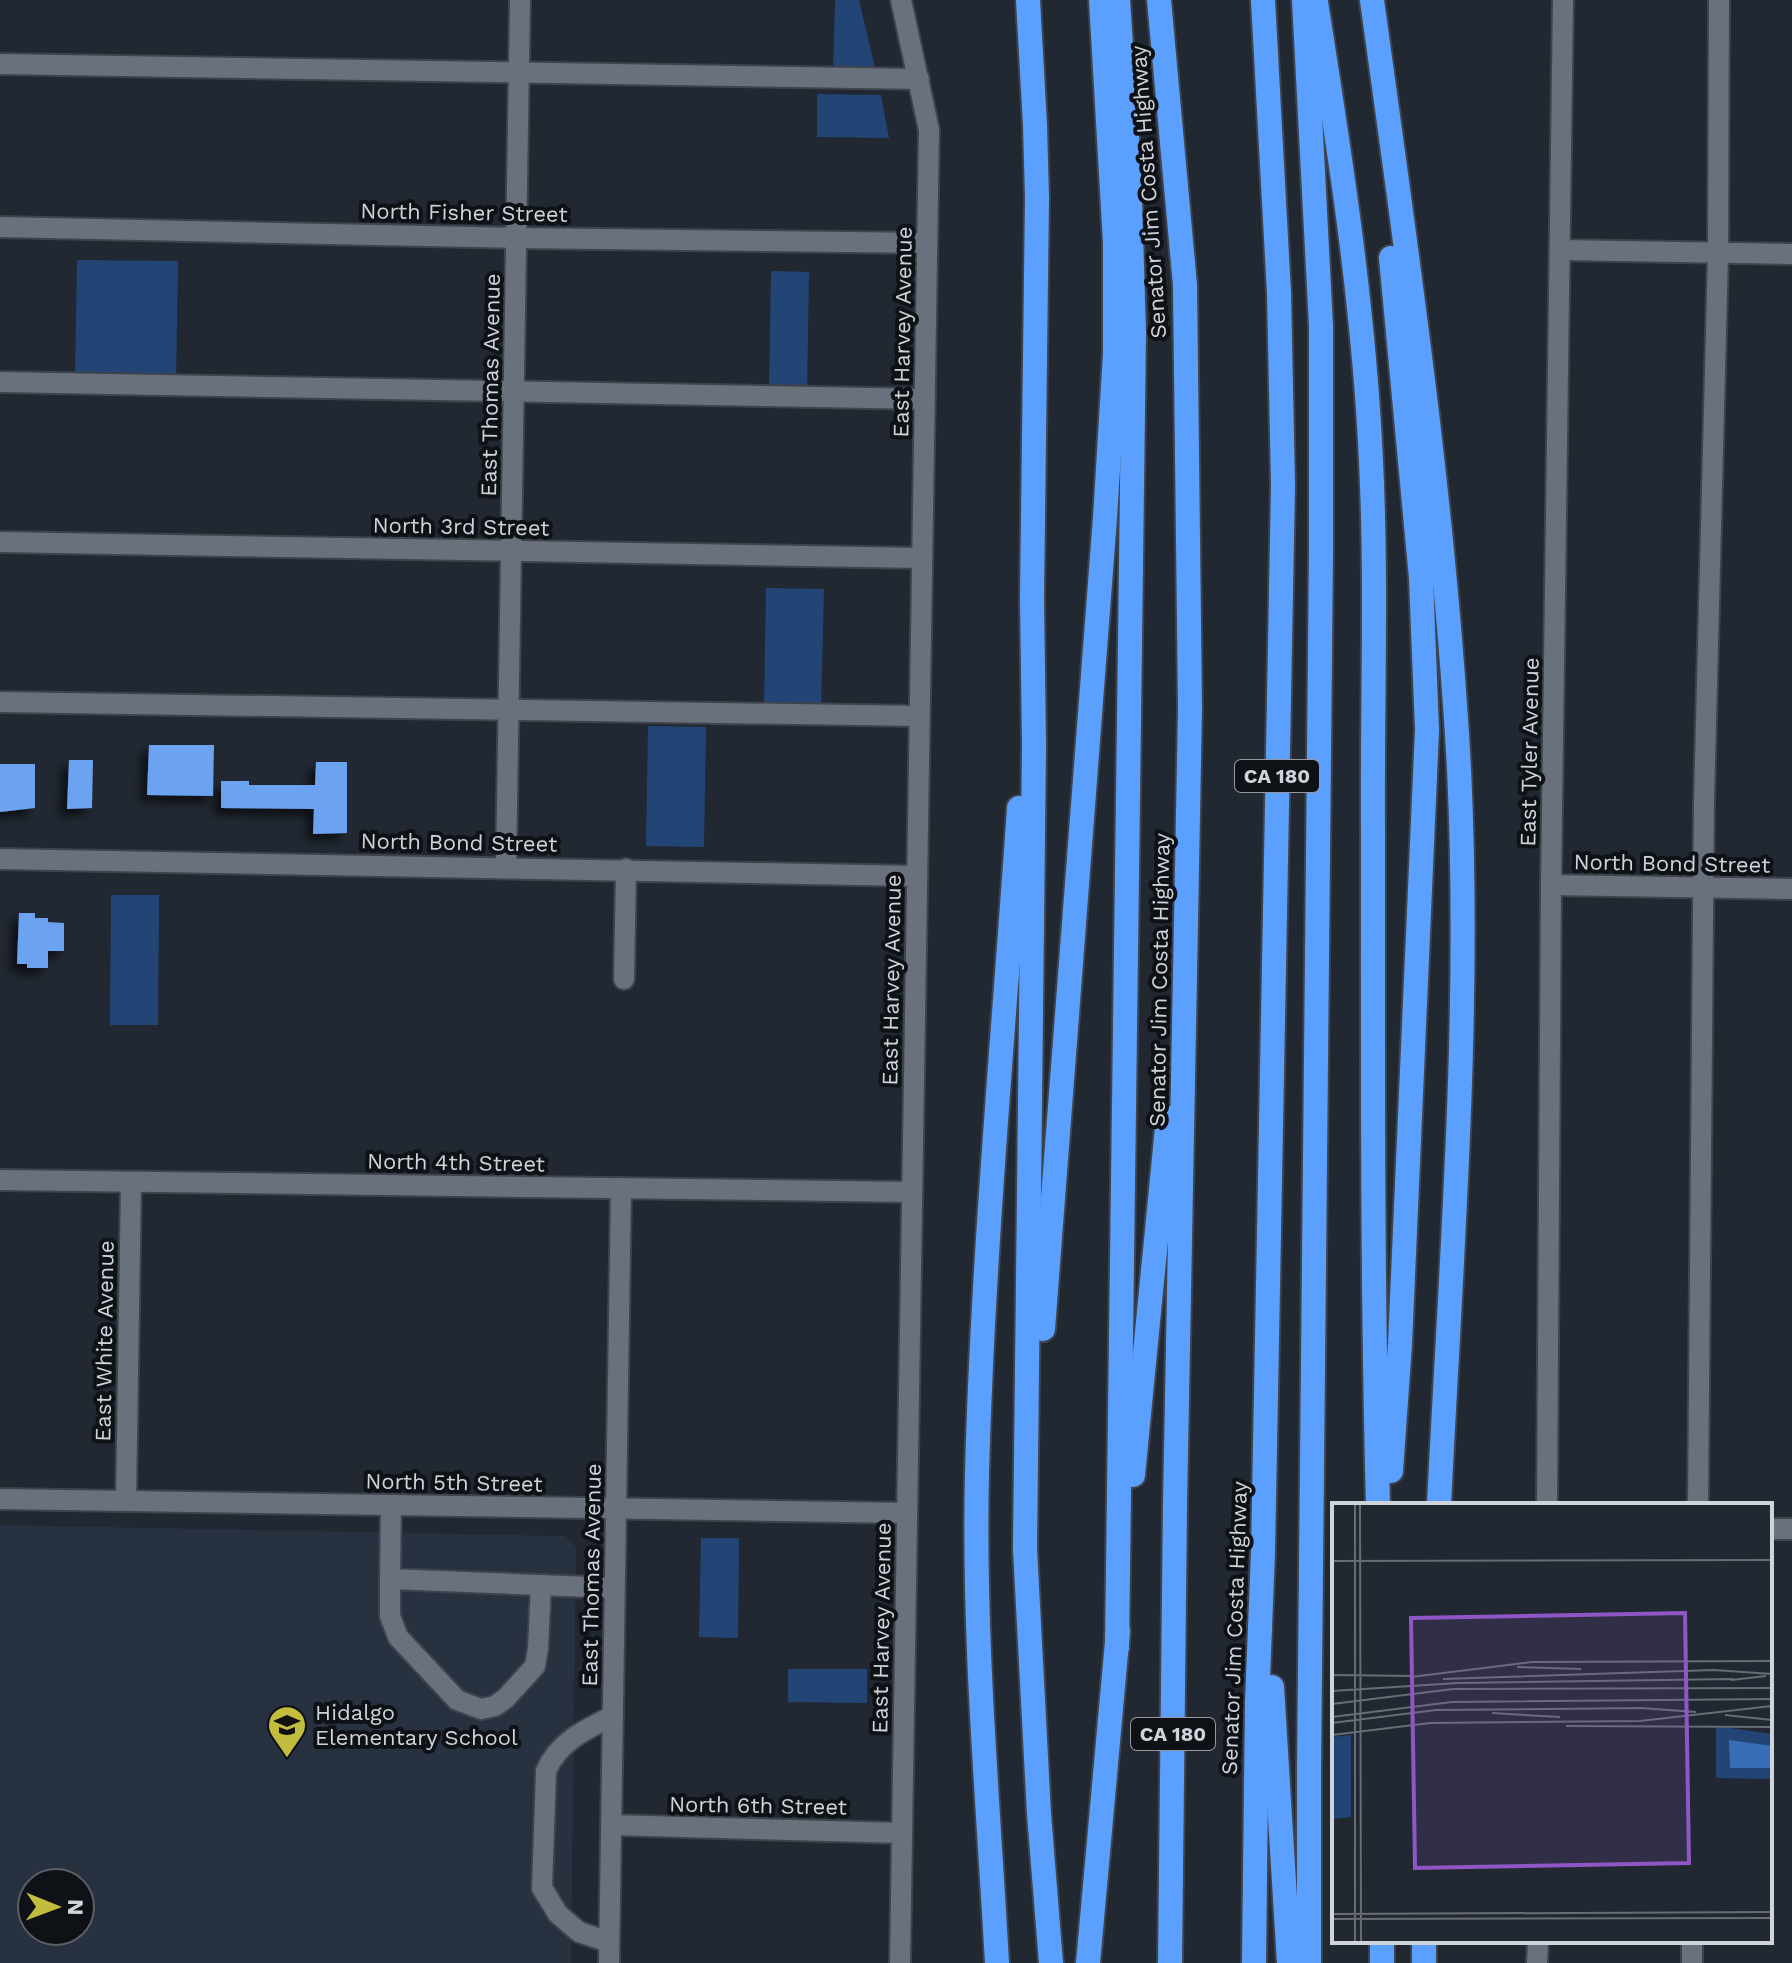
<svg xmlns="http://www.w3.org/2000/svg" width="1792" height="1963" viewBox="0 0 1792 1963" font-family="'Work Sans',sans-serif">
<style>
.built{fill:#273140;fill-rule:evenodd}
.green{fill:#224576}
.building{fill:#6ca3f0;filter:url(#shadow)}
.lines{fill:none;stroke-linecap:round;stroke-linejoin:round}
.minor-casing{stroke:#3e434c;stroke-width:24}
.highway-casing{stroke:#3e434c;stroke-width:28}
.minor{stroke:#69717d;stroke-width:20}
.highway{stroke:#5ca0ff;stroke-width:24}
.labels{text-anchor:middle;stroke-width:8;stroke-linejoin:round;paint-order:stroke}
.shield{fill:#0e1115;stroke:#95999f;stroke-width:2}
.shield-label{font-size:20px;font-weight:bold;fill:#cfd3da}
.street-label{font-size:22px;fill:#cfd3da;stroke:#0e1115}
.poi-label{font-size:22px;fill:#cfd3da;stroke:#0e1115;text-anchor:start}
.inset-road{fill:none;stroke:#676c75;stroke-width:2}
.view{fill:#9056c6;fill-opacity:0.15;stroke:#9056c6;stroke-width:4}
.inset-edge{fill:none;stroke:#cfd3da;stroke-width:4}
</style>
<defs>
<filter id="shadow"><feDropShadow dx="-7" dy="7" stdDeviation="4" flood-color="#0009"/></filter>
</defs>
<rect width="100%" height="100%" fill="#212832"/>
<path class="built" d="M0 1525 565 1536 576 1547 571 1963H0ZM32 1883H80V1931H32Z"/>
<g class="green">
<polygon points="835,0 859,0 877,76 833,75"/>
<polygon points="817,94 881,95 889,138 817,137"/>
<polygon points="77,260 178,261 176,381 75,380"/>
<polygon points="771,271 809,272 807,392 769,391"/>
<polygon points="766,588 824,589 821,709 764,708"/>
<polygon points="648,726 706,727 704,847 646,846"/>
<polygon points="111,895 159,895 158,1025 110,1025"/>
<polygon points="701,1538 739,1538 738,1638 699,1637"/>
<polygon points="788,1669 867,1669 867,1703 788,1702"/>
</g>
<g class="building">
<polygon points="149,745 214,745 213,796 147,795"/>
<polygon points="69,760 93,760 92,808 67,809"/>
<polygon points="316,762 347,762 347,833 313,834 314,809 221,808 221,781 249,781 249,785 315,785"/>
<polygon points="0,764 35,764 35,808 0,812"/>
<polygon points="19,913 35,913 35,918 48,918 48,922 64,923 64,951 48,951 48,968 27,968 27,964 17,964"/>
</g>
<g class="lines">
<g class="minor-casing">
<g id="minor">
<polyline points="0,64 919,79"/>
<polyline points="0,227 516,238 927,243"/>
<polyline points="1561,250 1792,254"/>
<polyline points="0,382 925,399"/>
<polyline points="0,542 922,558"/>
<polyline points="0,702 919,716"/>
<polyline points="0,859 917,876"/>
<polyline points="506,866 520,0"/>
<polyline points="1551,885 1792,889"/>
<polyline points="624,979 626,869"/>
<polyline points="0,1180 912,1192"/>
<polyline points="0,1499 907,1513"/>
<polyline points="126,1501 131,1182"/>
<polyline points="391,1505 390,1579 614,1588"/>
<polyline points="1547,1505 1551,885 1563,0"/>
<polyline points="1698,1505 1704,801 1718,253 1719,0"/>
<polyline points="1770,1529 1792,1529"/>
<polyline points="390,1579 390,1616 398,1637 457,1700 481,1709 495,1706 506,1698 535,1666 538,1648 541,1585"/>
<polyline points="612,1825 902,1833"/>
<path d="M609 1942 579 1932 558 1914 542 1888 546 1771C558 1742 586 1729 613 1716"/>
<polyline points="609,1963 621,1188"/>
<polyline points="900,1963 929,130 901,0"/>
<polyline points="1537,1963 1538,1941"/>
<polyline points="1692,1963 1692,1941"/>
</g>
</g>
<g class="highway-casing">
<g id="highway">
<polyline points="1028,0 1035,125 1037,198 1032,598 1034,745 1025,1549 1039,1814 1051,1963"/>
<polyline points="1159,0 1185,285 1190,708 1175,1505 1170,1963"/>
<polyline points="1304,0 1321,326 1321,550 1309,1772 1309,1963"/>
<path d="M1372 0C1407 255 1445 511 1459 769 1471 1014 1451 1260 1439 1505"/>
<path d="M1316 2C1340 154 1364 307 1371 461 1377 584 1372 708 1373 831 1373 1056 1372 1281 1378 1505"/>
<polyline points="1043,1329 1105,518 1115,353 1115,243 1101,0"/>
<polyline points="1391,1471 1400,1344 1427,730 1421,578 1391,258"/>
<polyline points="1133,1475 1168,1118"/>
<polyline points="1117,1647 1134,332 1129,167 1118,0"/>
<polyline points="1272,1687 1289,1963"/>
<polyline points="1382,1941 1382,1963"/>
<path d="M997 1963C988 1800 973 1636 977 1473 983 1251 1004 1029 1019 808"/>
<polyline points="1088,1963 1118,1631"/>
<polyline points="1254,1963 1257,1702 1263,1553 1283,485 1279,293 1263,0"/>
<polyline points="1424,1963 1424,1941"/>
</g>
</g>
<use href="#minor" class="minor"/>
<use href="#highway" class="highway"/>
</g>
<defs>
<g id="school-pin" transform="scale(2)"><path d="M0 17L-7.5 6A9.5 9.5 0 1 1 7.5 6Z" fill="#c2bd3f" stroke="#0e1115"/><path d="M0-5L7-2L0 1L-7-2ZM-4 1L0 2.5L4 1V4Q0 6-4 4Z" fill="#111"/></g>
</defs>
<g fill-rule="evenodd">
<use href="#school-pin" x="287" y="1725"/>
</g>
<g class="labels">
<g class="shield">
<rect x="1235" y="760" width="84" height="32" rx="6"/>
<rect x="1131" y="1718" width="84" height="32" rx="6"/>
</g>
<g class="shield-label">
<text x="1277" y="783">CA 180</text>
<text x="1173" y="1741">CA 180</text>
</g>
<g class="street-label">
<text transform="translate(1148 192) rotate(-94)" y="8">Senator Jim Costa Highway</text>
<text transform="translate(464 212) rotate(1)" y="8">North Fisher Street</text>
<text transform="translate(902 332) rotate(-89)" y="8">East Harvey Avenue</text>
<text transform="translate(490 385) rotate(-89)" y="8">East Thomas Avenue</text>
<text transform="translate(461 526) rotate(1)" y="8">North 3rd Street</text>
<text transform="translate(1529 752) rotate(-89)" y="8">East Tyler Avenue</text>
<text transform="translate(459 842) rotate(1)" y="8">North Bond Street</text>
<text transform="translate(1672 863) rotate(1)" y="8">North Bond Street</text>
<text transform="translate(891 980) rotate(-89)" y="8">East Harvey Avenue</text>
<text transform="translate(1159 980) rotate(-89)" y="8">Senator Jim Costa Highway</text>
<text transform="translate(456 1162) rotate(1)" y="8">North 4th Street</text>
<text transform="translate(104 1341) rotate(-89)" y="8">East White Avenue</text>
<text transform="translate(454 1482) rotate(1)" y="8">North 5th Street</text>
<text transform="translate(591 1575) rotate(-89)" y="8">East Thomas Avenue</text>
<text transform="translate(881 1628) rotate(-89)" y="8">East Harvey Avenue</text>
<text transform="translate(1234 1628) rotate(-88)" y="8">Senator Jim Costa Highway</text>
<text transform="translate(758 1805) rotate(1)" y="8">North 6th Street</text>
</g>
<g class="poi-label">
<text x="315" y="1720">Hidalgo<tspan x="315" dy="25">Elementary School</tspan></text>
</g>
</g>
<g transform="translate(1332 1503)">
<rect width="440" height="440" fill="#212832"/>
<path d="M384 223 440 231V276L384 275ZM19 232V314L0 316V234Z" fill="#224576"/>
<path d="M397 237 440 243V265H398Z" fill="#396eb6"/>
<path class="inset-road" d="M23 1V439M28 1 29 439M0 58 440 57M185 164 249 166M0 172 81 173M79 174 200 159 440 158M111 176 382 167 440 171M399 177 434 173M0 188 126 180 401 176M0 201 121 186 440 185M309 205 364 209M160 210 228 214M393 212 440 217M0 214 120 199 440 196M0 220 104 207 310 205M234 223 440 224M0 232 98 220 308 218 440 203M0 411 440 409M0 416 440 415"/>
<path class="view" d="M353 110 357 360 83 365 79 115Z"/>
<rect width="440" height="440" class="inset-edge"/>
</g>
<g transform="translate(56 1907) rotate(91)"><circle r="38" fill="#0e1115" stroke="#5b5f64" stroke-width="2"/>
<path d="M0-6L14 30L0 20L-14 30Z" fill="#c2bd3f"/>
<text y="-12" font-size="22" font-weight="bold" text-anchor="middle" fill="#cfd3da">N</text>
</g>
</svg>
